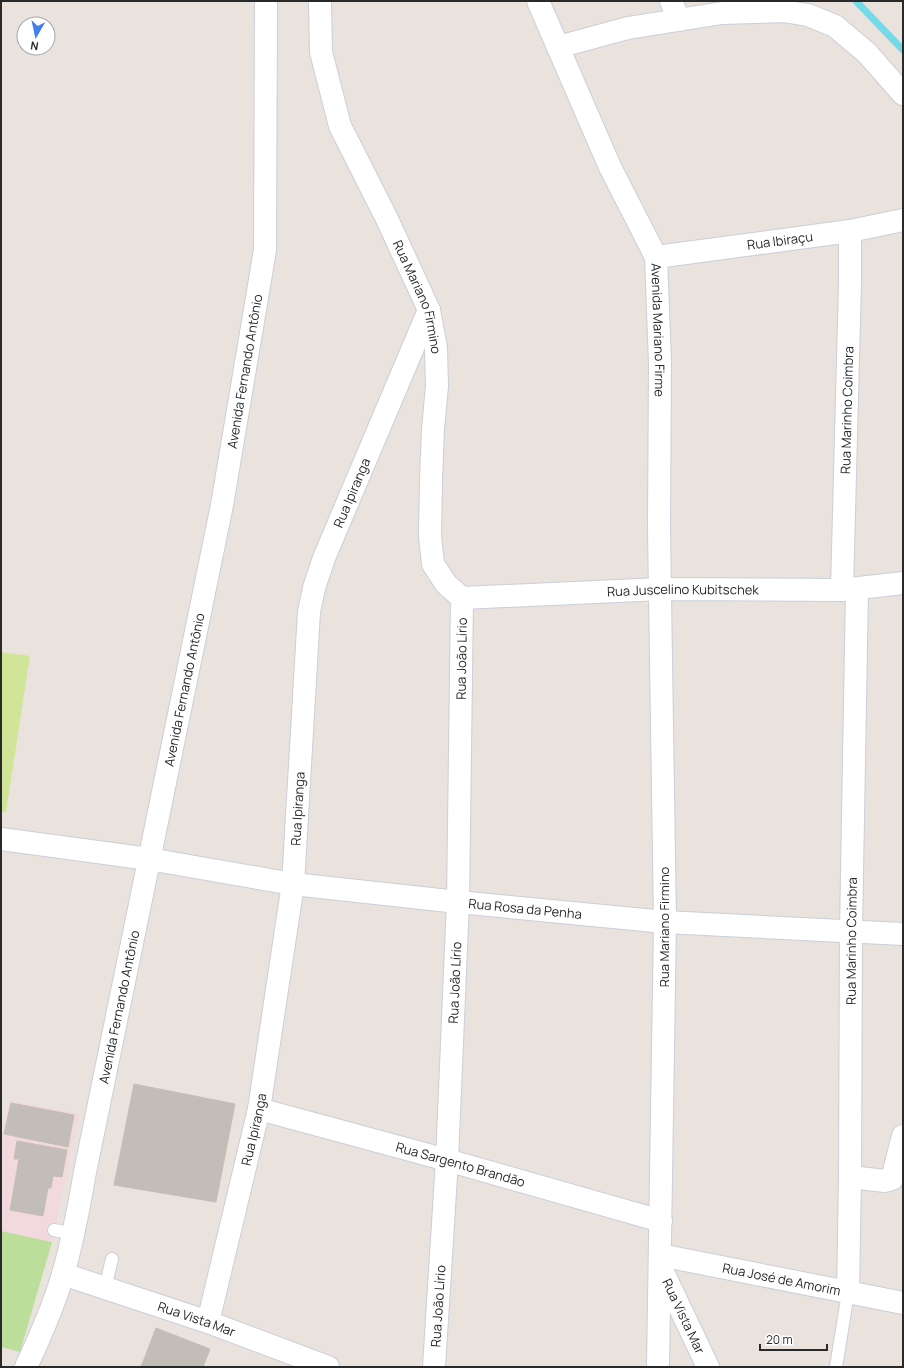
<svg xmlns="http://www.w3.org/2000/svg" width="904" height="1368" viewBox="0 0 904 1368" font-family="Manrope,sans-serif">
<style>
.medical{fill:#f1d9de}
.green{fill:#bcde9b}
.pitch{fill:#d0e597}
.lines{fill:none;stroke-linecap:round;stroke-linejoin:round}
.stream{stroke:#74dae7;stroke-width:7}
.building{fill:#c3bdb7;stroke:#c6bdb5}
.service-casing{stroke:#cacfda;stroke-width:14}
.minor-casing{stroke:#cacfda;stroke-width:24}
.tertiary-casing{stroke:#cacfda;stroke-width:24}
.service{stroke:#fff;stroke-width:12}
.minor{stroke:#fff;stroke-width:22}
.tertiary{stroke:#fff;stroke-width:22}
.labels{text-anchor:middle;stroke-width:3.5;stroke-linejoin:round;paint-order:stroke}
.street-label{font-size:13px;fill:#292929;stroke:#fff}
</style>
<rect width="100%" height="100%" fill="#eae2dc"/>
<polygon class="medical" points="10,1101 79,1114 52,1242 1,1231 1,1142"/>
<polygon class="green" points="1,1231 52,1242 20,1352 1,1347"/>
<polygon class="pitch" points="1,652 30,656 6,812 1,811"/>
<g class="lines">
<polyline class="stream" points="856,1 903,50"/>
</g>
<g class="building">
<polygon points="134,1084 235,1104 216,1202 114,1185"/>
<polygon points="11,1103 74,1115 68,1147 4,1134"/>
<polygon points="17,1141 67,1150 62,1177 53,1176 51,1188 48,1188 43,1216 10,1210 19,1159 14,1159"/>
<polygon points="156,1328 210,1349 203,1367 141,1367"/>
</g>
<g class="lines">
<g class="service-casing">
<g id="service">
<polyline points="54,1230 74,1234"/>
<polyline points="105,1288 112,1259"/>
<polyline points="836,1367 848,1293"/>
</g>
</g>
<g class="minor-casing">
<g id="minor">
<path id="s1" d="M320 1 321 52 340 126 387 219 429 310 436 348 437 386 433 429 431 479 430 536 433 564 446 584 462 598"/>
<path id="s2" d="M538 1 610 167 656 257 660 363 659 527 665 922 658 1367"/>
<polyline points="671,1 679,20"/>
<polyline points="558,47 628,28 722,13 783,11 808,15 835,26 867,53 903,94"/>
<path id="s3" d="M656 257 850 231 903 220"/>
<path id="s4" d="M842 590 850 282V231"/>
<path id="s5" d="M462 598 661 589 842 590 903 583"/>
<path id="s6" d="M1 839 149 859 293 884 458 902 665 922 903 934"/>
<path id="s7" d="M259 1109 447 1160 661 1221"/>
<polyline points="850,1177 885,1181 892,1179 903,1136"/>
<path id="s8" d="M660 1255 903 1303"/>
<path id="s9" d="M662 1270 708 1367"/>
<path id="s10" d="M63 1274 208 1322 328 1367"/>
<path id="s11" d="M848 1293 850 1177 851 931 857 589"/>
<path id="s12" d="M208 1322 259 1109 293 884 309 612 314 588 324 558 429 310"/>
<path id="s13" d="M434 1367 447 1160 458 902 462 598"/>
</g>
</g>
<g class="tertiary-casing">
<g id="tertiary">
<path id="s14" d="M26 1367C40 1337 54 1306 63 1274 73 1241 79 1206 85 1172L222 505 265 250 266 1"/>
</g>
</g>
<use href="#service" class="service"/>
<use href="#minor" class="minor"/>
<use href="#tertiary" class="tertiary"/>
</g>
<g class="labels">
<g class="street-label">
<text dy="5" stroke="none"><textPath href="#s3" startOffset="125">Rua Ibiraçu</textPath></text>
<text dy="5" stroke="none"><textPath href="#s1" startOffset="316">Rua Mariano Firmino</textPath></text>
<text dy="5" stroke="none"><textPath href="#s2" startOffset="355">Avenida Mariano Firme</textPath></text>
<text dy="5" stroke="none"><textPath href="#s14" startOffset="1021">Avenida Fernando Antônio</textPath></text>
<text dy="5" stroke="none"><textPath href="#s4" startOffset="180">Rua Marinho Coimbra</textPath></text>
<text dy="5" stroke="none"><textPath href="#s12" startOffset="846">Rua Ipiranga</textPath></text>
<text dy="5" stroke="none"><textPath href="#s5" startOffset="221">Rua Juscelino Kubitschek</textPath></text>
<text dy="5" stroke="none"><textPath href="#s13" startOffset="709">Rua João Lírio</textPath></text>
<text dy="5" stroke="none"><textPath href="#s14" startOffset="697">Avenida Fernando Antônio</textPath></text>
<text dy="5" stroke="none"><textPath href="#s12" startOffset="522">Rua Ipiranga</textPath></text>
<text dy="5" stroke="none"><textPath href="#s6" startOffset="529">Rua Rosa da Penha</textPath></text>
<text transform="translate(664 927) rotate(-90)" y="5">Rua Mariano Firmino</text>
<text dy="5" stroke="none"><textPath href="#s11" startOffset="352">Rua Marinho Coimbra</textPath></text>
<text dy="5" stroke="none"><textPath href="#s13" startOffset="385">Rua João Lírio</textPath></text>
<text dy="5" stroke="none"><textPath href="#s14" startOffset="373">Avenida Fernando Antônio</textPath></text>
<text dy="5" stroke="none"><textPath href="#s12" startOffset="198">Rua Ipiranga</textPath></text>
<text dy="5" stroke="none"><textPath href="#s7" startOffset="209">Rua Sargento Brandão</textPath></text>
<text dy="5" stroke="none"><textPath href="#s8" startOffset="124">Rua José de Amorim</textPath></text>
<text dy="5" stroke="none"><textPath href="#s13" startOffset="61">Rua João Lírio</textPath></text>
<text dy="5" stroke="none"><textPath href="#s9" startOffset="51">Rua Vista Mar</textPath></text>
<text dy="5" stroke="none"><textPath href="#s10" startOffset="141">Rua Vista Mar</textPath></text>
</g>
</g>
<rect width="904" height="1368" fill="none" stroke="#292929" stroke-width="4"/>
<g transform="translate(36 36) rotate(189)"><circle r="19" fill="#ffffff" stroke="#a9a9a9"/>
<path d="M0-3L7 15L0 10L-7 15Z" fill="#447eef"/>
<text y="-6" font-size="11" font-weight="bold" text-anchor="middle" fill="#292929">N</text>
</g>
<path d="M760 1344v6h67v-6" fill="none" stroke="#292929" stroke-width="2"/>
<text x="766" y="1344" font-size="12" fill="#292929" stroke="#ffffff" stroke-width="3" paint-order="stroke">20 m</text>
</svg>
